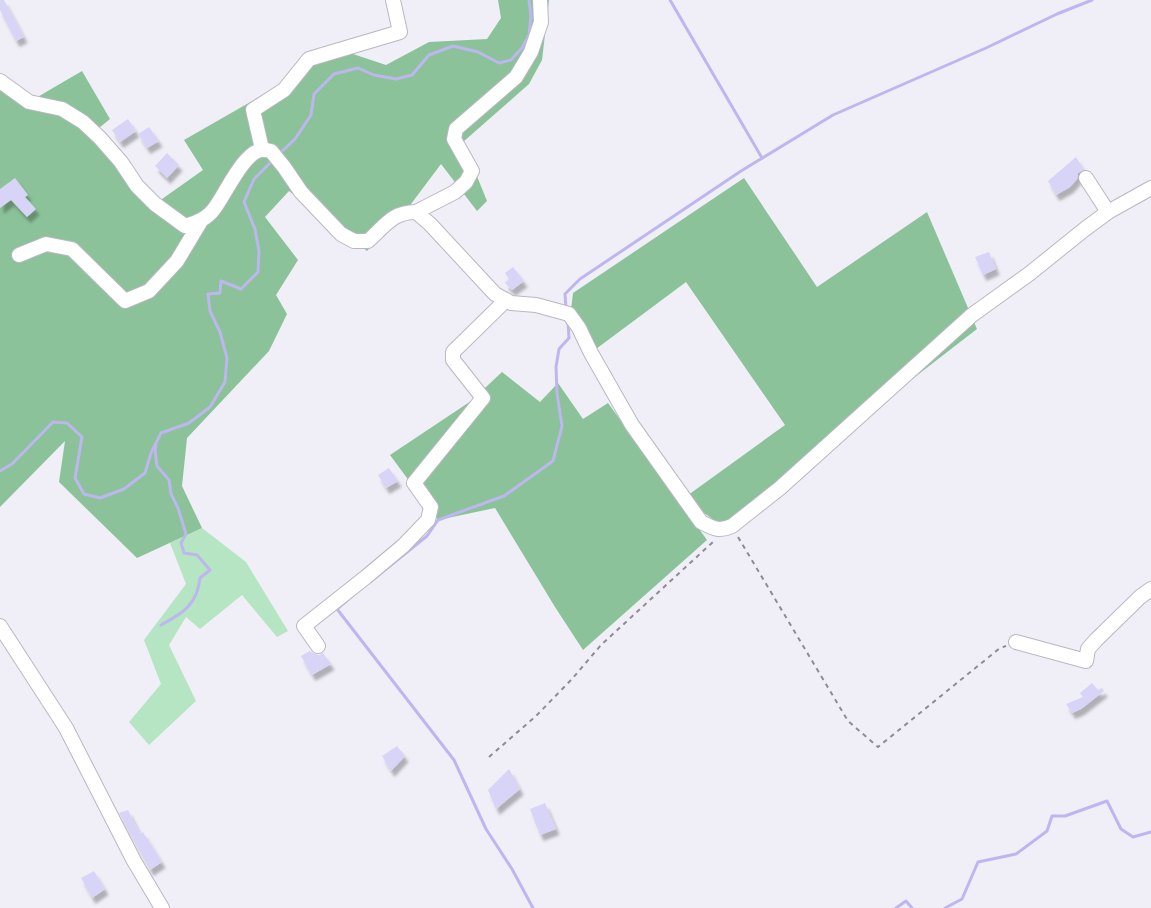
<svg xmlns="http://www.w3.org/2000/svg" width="1151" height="908" viewBox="0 0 1151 908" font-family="'Sofia Sans Condensed',sans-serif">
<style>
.green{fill:#b5e5c2}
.forest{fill:#8bc29a}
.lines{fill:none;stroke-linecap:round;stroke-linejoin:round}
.stream{stroke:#beb6ef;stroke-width:3}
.building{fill:#d8d4f7;filter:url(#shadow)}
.minor-casing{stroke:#b9b8c0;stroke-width:16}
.path{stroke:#8d8c91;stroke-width:2;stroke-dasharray:4.5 4.5;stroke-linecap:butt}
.minor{stroke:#fff;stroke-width:14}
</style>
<defs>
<filter id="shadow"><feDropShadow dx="3.5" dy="6" stdDeviation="1.5" flood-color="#0004"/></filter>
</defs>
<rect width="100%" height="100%" fill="#f0eff7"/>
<polygon class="green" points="202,528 246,562 288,631 277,637 242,595 200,629 186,617 169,645 196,701 149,745 129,722 161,684 144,640 186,584 170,543"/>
<g class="forest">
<polygon points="498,0 549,0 542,60 529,84 463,142 487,201 477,211 441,164 405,212 367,251 289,191 265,217 298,260 276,295 287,314 269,351 187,438 182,486 202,528 137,558 59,482 65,441 0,507 0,82 29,102 82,71 110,119 94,132 155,204 203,170 184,140 341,50 386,65 429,42 487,39 501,18"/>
<polygon points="744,178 817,287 927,212 977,329 722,526 684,498 785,425 686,282 596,349 571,310 573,293"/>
<polygon points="502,372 540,402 558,383 583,419 608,403 707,540 583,650 555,607 495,508 438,520 390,455 471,401"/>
</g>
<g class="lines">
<g class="stream">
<polyline points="670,0 762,158"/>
<polyline points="279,154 295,139 311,115 314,94 334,74 358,68 374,75 396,79 412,75 429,55 453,46 478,52 499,63 511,60 522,48 529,35 531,16 529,0"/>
<polyline points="566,308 565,294 580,279 741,171 833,115 986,48 1057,14 1092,0"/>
<path d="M156 446 155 450 157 466 169 480 171 494 178 508 186 534 181 543 184 553 197 555 210 570 200 578C197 605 183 613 161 625"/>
<polyline points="0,471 12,464 53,422 67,423 82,437 75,478 84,494 100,498 124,489 145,473 151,453 161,433 189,423 210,407 225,382 227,358 220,332 210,311 208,294 220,293 221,281 241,289 258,272 259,251 255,229 244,202 254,179 272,161"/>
<polyline points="376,577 427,536 438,520 504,496 553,461 562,426 557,393 556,367 559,349 569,338 568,323"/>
<polyline points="352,596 337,609 454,760 486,829 512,869 533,908"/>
<polyline points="896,908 906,901 912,908"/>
<polyline points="945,908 962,899 978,862 1016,854 1047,831 1052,816 1065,816 1107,801 1121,829 1133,837 1151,832"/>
</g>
</g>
<g class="building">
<polygon points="0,0 4,0 24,37 16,41 0,10"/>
<polygon points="128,119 136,131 120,142 112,130"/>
<polygon points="149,127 159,141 147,148 138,134"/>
<polygon points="167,153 179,165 167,178 155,166"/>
<polygon points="1076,157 1084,170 1078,173 1077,179 1070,187 1056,195 1048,181"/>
<polygon points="15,178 28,195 25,197 36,209 27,217 11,200 0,208 0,189"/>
<polygon points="989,252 996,269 983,275 975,257"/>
<polygon points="513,267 524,281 512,290 505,283 509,279 505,273"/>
<polygon points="389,468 398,481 386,488 378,475"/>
<polygon points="310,651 315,654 319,655 323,653 331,664 312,675 301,656"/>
<polygon points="1092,683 1098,690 1102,688 1104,691 1081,709 1072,713 1066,704 1083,697 1080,693"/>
<polygon points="397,746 405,756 391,771 382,756"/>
<polygon points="509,769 520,789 496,809 488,790"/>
<polygon points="545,803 556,829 540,835 530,809"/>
<polygon points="128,810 140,834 143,832 162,862 150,870 119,813"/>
<polygon points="94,871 105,889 92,898 81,878"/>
</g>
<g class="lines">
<g class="minor-casing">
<g id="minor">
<path d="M0 81 29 102 62 109 83 122 100 138 121 162 137 186 155 204 185 226C196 223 207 219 214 209 225 195 243 153 261 150 263 149 269 151 271 151L284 167 301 192 341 234 354 241H368C385 226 392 212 416 212L430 224 495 294 511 303 536 305 569 314 579 328 591 353 632 425 701 522C713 528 718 532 732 526L780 488 972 315 1029 274 1085 229 1108 212 1151 188"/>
<polyline points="262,149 253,110 284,90 309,59 400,32 393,0"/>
<polyline points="1086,178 1108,212"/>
<polyline points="416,212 455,192 466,182 472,171 454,139 456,129 516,77 531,52 541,22 540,0"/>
<polyline points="19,255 46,244 72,249 125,301 149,291 177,261 201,221"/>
<polyline points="0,626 66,728 134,861 162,908"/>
<polyline points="1016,642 1086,661 1088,649 1096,640 1140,597 1151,589"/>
<polyline points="318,646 304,626 366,577 403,546 428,520 431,507 414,483 483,398 453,360 453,352 506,300"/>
</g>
</g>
<g class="path">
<polyline points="738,537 848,721 878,747 1000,648 1006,646"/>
<polyline points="489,757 536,716 572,679 601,645 714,541"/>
</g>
<use href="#minor" class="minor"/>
</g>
</svg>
